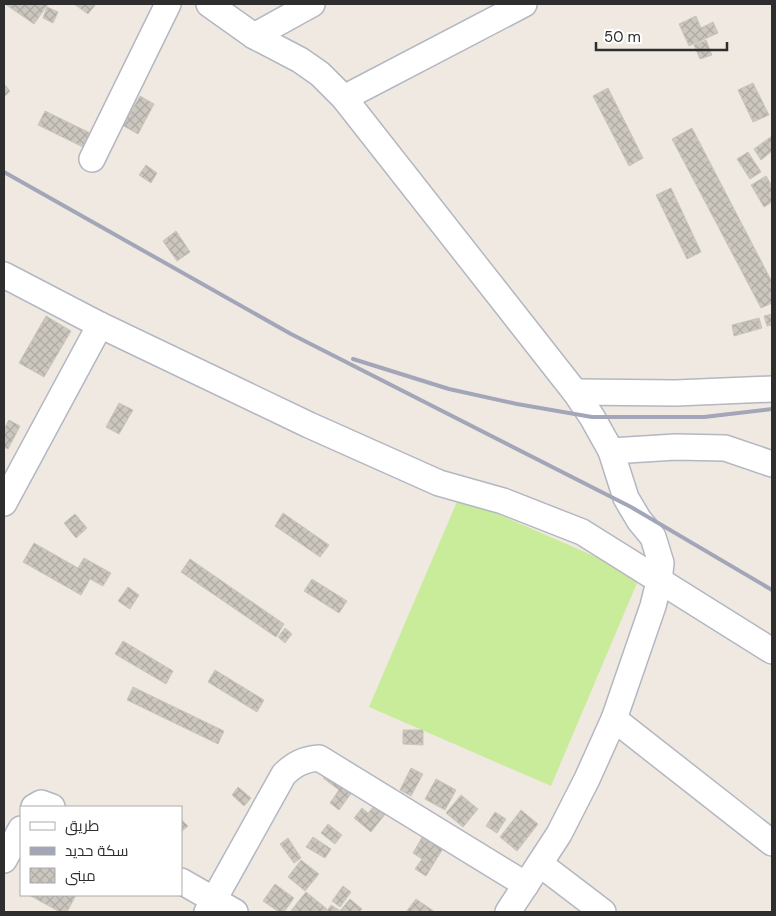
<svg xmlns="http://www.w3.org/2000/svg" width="776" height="916" viewBox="0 0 776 916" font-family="'DM Sans',Cairo,sans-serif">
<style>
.pitch{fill:#c9ec9a}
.building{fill:url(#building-cross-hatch);stroke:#cbc5ba}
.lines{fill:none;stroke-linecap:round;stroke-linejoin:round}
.minor-casing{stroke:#b4b7c1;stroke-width:28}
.minor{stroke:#fff;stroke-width:25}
.rail{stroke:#a3a6b8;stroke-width:4}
</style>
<defs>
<pattern id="building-cross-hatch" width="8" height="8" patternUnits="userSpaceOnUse" patternTransform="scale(1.25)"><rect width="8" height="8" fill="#cbc7bf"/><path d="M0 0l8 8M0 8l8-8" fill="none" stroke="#afaba4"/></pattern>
</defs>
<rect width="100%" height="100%" fill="#efe9e1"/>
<polygon class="pitch" points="459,497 640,576 551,786 369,707"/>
<g class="building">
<polygon points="5,4 48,4 34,24"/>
<polygon points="74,4 96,4 88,14"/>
<polygon points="47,7 58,12 53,23 43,18"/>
<polygon points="696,16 701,28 713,22 718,33 689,46 679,24"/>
<polygon points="706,40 712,55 700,59 694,45"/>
<polygon points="753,83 769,115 753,122 738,90"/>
<polygon points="4,84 10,91 4,97"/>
<polygon points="608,88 643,158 629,166 593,96"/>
<polygon points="140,96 154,104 138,134 115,121 121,110 129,115"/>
<polygon points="45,111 90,133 83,147 38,125"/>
<polygon points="692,128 772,282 772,303 761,308 672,139"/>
<polygon points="772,136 772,151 761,160 754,149"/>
<polygon points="748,152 761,172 750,179 737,159"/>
<polygon points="146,165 157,173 151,183 139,175"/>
<polygon points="766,176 772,186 772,202 764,207 751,185"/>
<polygon points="671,188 701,252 687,259 656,195"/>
<polygon points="176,231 190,252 177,261 163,241"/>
<polygon points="772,314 772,325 767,326 764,316"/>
<polygon points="46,316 71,331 44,377 19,363"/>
<polygon points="759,318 762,328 734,336 732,325"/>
<polygon points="119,403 133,410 119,434 106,427"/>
<polygon points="9,420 20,426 8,449 4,447 4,429"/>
<polygon points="283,513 329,545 320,557 275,526"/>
<polygon points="75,514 87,528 76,538 64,523"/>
<polygon points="34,543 78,568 84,558 111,573 103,586 90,579 81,595 23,562"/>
<polygon points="190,559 284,624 276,637 181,572"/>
<polygon points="312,579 347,601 339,613 304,591"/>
<polygon points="128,587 139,595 130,609 118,601"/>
<polygon points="285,628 292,634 285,643 278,637"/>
<polygon points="123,641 173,671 166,684 115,654"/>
<polygon points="215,670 264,700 257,712 208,682"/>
<polygon points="133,687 224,731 218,744 127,700"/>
<polygon points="403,730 423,730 423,745 403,744"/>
<polygon points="411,768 423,774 411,796 400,790"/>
<polygon points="329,770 355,788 339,810 330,803 339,790 323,778"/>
<polygon points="436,779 456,790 445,810 425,799"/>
<polygon points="238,787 251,798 244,806 232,795"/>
<polygon points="461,795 478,809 463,827 446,813"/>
<polygon points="376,804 386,813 371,832 354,818 362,808 368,813"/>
<polygon points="521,810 538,824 517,851 500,837"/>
<polygon points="495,812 506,819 497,833 486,826"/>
<polygon points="181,819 188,826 181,832"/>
<polygon points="328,824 342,835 335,844 321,833"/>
<polygon points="424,834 444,847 426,876 415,869 422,859 413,853"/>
<polygon points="313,837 331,849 325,858 306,847"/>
<polygon points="288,838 301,858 294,863 280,844"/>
<polygon points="301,860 319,874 305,891 288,877"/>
<polygon points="275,884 294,898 284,912 279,912 263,901"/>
<polygon points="343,886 351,892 340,907 332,901"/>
<polygon points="306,892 327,909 325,912 312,912 310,911 309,912 290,912"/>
<polygon points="29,895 76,895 67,912 60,912"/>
<polygon points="350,899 362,909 359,912 339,912"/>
<polygon points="416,899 435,912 406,912"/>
<polygon points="331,905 339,910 338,912 326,912"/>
</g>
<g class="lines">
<g class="minor-casing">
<g id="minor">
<polyline points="209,4 254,36 312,4"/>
<polyline points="254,36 300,60 320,74 344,98 575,392 592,417 611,451 626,498 639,520 653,537 661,563 659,582 653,606 614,719 587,779 559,834 508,912"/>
<polyline points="344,98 524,4"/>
<polyline points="92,159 168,4"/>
<polyline points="4,275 100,325 309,425 439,483 503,501 582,532 772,651"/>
<polyline points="575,392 676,393 772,389"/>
<polyline points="611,451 676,447 725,448 772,464"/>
<polyline points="4,503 100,325"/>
<polyline points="614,719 772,843"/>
<polyline points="34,807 41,803 52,807"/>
<polyline points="4,860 21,829"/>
<polyline points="540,864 603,912"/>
<polyline points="181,881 235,912"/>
<path d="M207 912 284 774C295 764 304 759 319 758L526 885"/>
</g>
</g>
<use href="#minor" class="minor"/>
<g class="rail">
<polyline points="4,172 291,334 631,507 772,590"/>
<polyline points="353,359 449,389 517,404 592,417 704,417 772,409"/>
</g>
</g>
<rect width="776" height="916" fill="none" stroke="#2e2e2e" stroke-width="10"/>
<rect x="20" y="806" width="162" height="90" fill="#ffffff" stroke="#ababab"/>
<rect x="30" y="822" width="25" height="8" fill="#ffffff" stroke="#ababab"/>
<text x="65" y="831" font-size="15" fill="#2e2e2e">طريق</text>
<rect x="30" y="847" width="25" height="8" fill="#a3a6b8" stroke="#ababab"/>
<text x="65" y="856" font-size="15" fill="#2e2e2e">سكة حديد</text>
<rect x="30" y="868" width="25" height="15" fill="url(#building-cross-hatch)" stroke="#ababab"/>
<text x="65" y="881" font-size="15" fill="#2e2e2e">مبنى</text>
<path d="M596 42v8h131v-8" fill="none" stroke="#2e2e2e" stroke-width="2.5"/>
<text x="604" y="42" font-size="15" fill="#2e2e2e" stroke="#ffffff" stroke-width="4" paint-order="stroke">50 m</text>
</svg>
